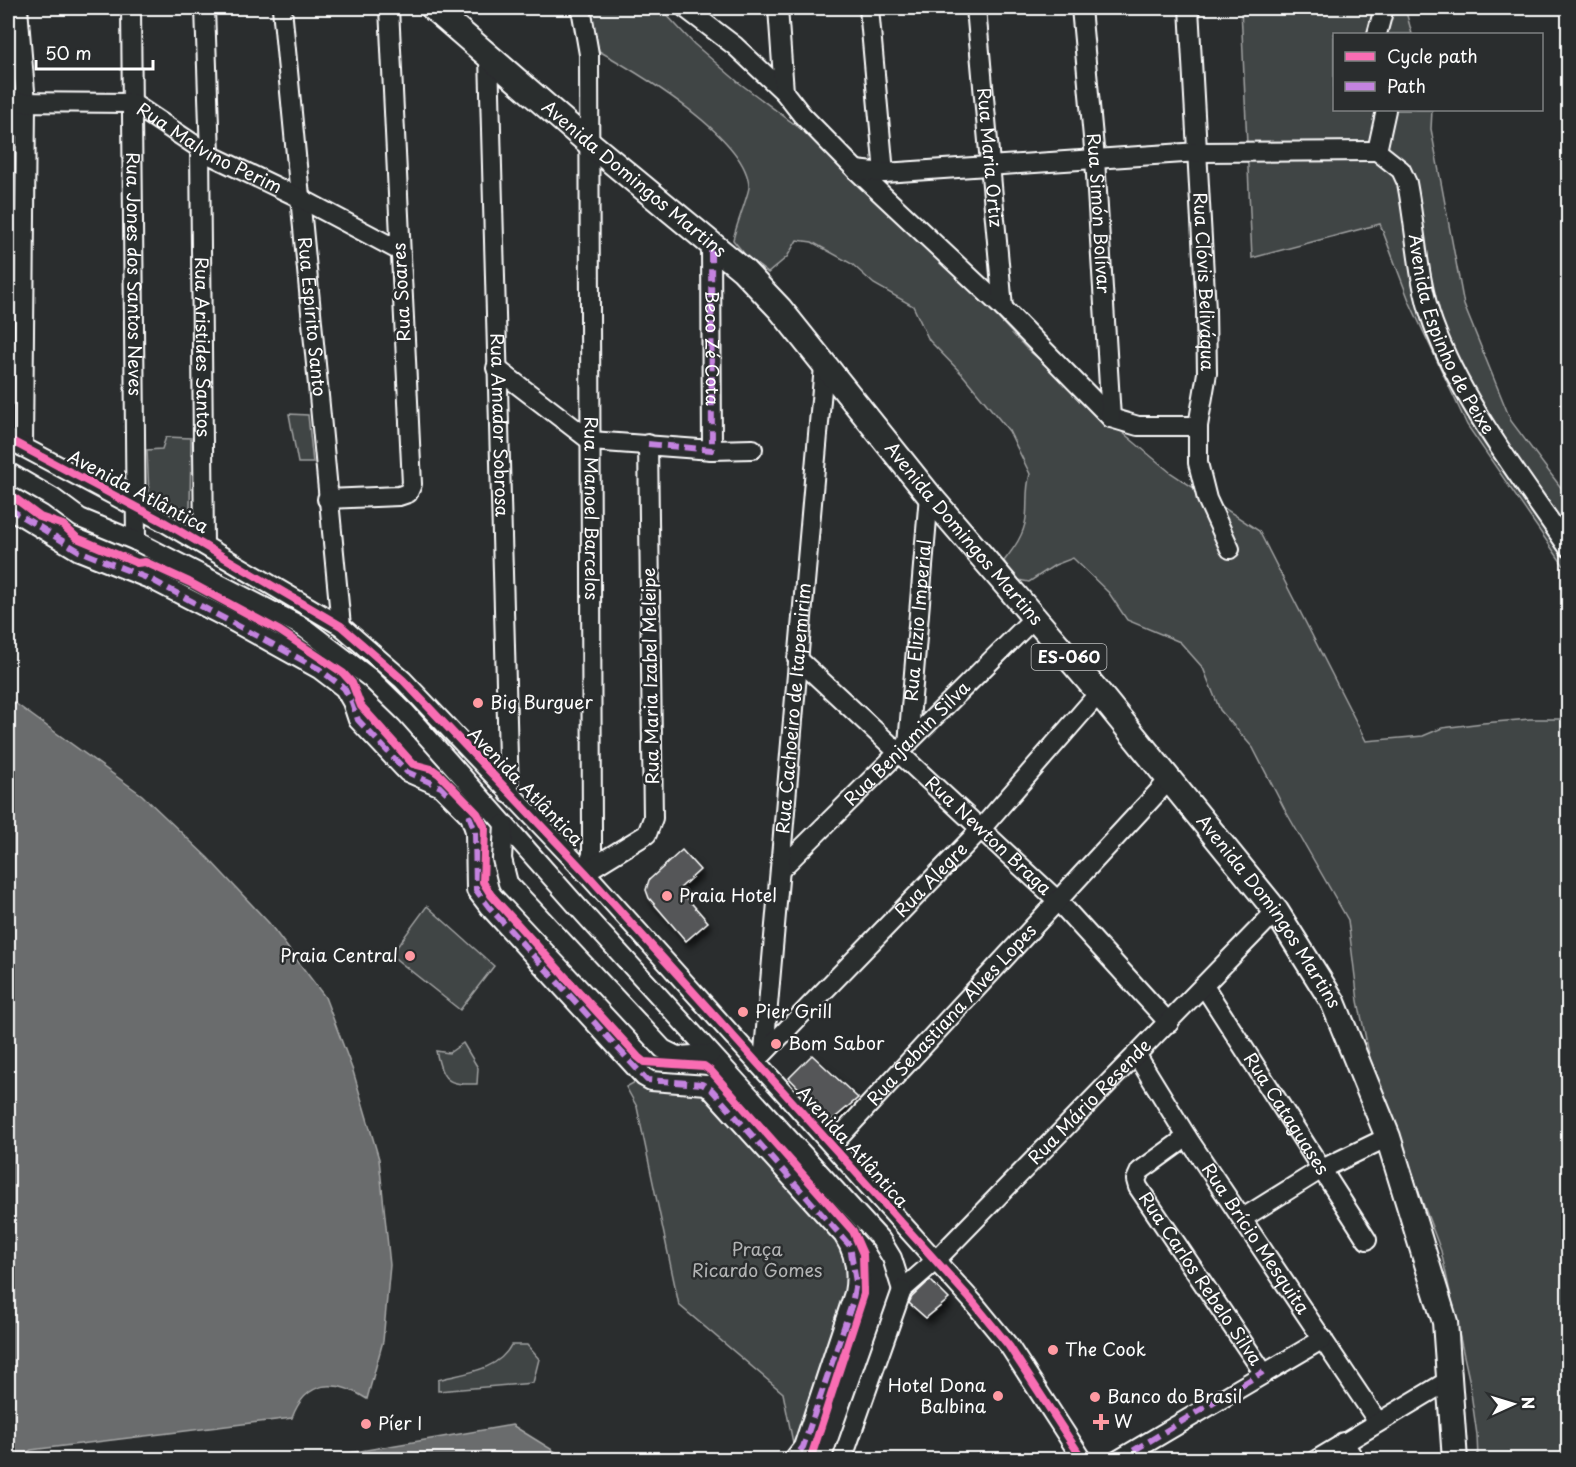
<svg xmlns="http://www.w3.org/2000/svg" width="1576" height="1467" viewBox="0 0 1576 1467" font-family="'Playpen Sans',sans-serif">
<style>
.green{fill:#414445;stroke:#a0a2a2;stroke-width:1.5}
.water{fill:#6a6c6d;stroke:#a6a7a7;stroke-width:1.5}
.building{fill:#555758;stroke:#fff;stroke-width:1.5;filter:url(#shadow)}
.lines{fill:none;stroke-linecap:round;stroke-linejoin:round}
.minor-casing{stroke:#fff;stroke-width:22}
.major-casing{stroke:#fff;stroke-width:28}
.minor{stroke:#2a2d2e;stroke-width:18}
.major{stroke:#2a2d2e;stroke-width:24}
.quiet{stroke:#c483df;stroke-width:6;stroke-dasharray:12 6;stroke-linecap:butt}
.cycleway-casing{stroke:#2a2d2e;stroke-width:11}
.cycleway{stroke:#f96db3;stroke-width:8}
.poi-dot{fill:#ff9aa2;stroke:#2a2d2e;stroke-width:2}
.labels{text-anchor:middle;stroke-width:5;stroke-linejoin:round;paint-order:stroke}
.shield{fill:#2a2d2e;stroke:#bfc0c0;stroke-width:1.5}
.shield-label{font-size:16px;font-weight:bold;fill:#fff}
.street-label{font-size:18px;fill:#fff;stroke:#2a2d2e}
.poi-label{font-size:18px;fill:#fff;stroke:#2a2d2e;text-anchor:start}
.park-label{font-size:18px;fill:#b3b4b5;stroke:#2a2d2e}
</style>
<defs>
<filter id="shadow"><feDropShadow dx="3.5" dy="6" stdDeviation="3" flood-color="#0009"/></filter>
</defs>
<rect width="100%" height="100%" fill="#2a2d2e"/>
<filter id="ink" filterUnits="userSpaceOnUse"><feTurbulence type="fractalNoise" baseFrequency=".0167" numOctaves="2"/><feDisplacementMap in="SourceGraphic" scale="12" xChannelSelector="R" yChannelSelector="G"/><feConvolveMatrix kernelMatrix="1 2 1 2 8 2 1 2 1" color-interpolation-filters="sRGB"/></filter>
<g filter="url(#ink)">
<g class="green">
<path d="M588 8H660L694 44 738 82 817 141 961 278 1025 347 1104 417 1171 473 1259 531 1366 741 1423 736 1442 728 1483 723 1530 719H1568V1459H1478L1477 1435 1469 1379 1441 1251 1372 1068 1358 1001 1348 920 1285 810 1253 748 1220 710 1203 668 1180 642 1127 620 1109 593 1073 558 1055 565 1029 582 1013 579 1004 561C1014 548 1024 535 1026 518 1028 501 1025 492 1030 474L1009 431 962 374 929 340 913 306 874 284 852 264 812 242 797 240 787 257 768 273 747 257 733 240C735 229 749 193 749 187 748 138 638 73 599 51Z"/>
<polygon points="1241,8 1405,8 1412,34 1334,34 1334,110 1432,110 1431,129 1464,305 1511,421 1568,497 1568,572 1467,425 1410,303 1380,224 1252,258"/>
<polygon points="289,414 308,415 313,463 298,463"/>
<polygon points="166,437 191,438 190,511 149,494 147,450 162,449"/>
<polygon points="427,906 494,966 460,1010 391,955"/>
<path d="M463 1043 478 1068 477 1084C446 1085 443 1081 436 1051L449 1053Z"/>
<polygon points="644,1077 710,1080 860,1253 809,1449 793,1443 783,1393 679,1305 637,1107 626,1087"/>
<path d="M511 1345H527L539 1359 533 1383 438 1391V1380C464 1373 498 1371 511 1345Z"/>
</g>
<g class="water">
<path d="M8 698 142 795 208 858 269 923 325 997 353 1071 379 1159 390 1265 383 1341 367 1399C335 1378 306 1380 292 1418L31 1450 16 1459H8Z"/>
<polygon points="512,1425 567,1459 314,1459"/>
</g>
<g class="building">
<polygon points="682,850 700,870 679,889 708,922 686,941 649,898 646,890 649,880"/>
<polygon points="812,1055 858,1098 831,1121 789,1078"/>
<polygon points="930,1280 949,1299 926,1318 909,1303 912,1297"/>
</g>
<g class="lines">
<g class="minor-casing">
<g id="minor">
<polyline points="18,8 26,103 23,447"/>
<path id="s1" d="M131 8 136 541"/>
<polyline points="205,8 210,155"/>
<path id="s2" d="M282 8 341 626"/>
<path id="s3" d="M581 8 589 54 592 833V855L585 872"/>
<polyline points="685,8 735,46 784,92 802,115 856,170 1003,308 1111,418 1138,426 1198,426"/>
<polyline points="778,8 784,92"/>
<polyline points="869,8 884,173"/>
<path id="s4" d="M976 8 1003 308"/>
<path id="s5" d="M1081 8 1095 159 1111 418"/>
<path id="s6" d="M1189 8 1206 310 1207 373 1198 426V463L1207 499 1230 549"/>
<polyline points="1377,34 1384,8"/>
<path id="s7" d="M489 56 509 794"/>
<path id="s8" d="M8 102 132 103 210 155 298 197 400 251"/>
<path id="s9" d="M200 149 204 544"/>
<path id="s10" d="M1377 151 1401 170 1407 183C1416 229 1417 279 1433 323 1463 405 1520 476 1568 547"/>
<polyline points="1377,151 1386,110"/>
<polyline points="856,170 884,173 1199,152 1377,151"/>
<path id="s11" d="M711 244 712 450"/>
<polyline points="496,368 591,441 712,450 753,449"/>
<polyline points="8,439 164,522 341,626 403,680 585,872 973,1302 1009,1346 1083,1460"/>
<polyline points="8,472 53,498 80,518 136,541 303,627 370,678 406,713 585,915 881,1240 892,1258 902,1290"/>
<polyline points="327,499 399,496 408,493 412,484 389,8"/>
<path d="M8 508 79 551 152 580 232 621 319 669 344 688 352 702 358 720 407 772 441 787 470 816 475 831 476 890 489 907 644 1077 651 1081 707 1085 843 1235C855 1253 858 1272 854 1293L803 1447 793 1460"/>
<path id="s12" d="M797 658 1057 900 1169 1023"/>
<path id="s13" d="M908 744 929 495"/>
<polyline points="504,824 502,859 508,883 663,1049 677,1056 711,1054"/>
<path id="s14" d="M781 869 1035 617"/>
<polyline points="585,872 647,834 653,818 648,444"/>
<path id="s15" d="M1204 986 1367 1240"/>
<path id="s16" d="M764 1051 824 366"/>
<path id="s17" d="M763 1054 980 830 1099 693"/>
<path id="s18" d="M1136 1054 1187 1137 1378 1422"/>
<path id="s19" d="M1187 1137 1140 1171 1136 1180 1138 1187 1263 1372"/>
<path id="s20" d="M832 1145 1169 780"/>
<polyline points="1243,1218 1320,1170 1388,1137"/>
<path id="s21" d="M902 1290 934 1262 1276 911"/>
<polyline points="1343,1442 1355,1460"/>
<polyline points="842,1460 902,1290"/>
<polyline points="1118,1460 1323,1339"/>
<polyline points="1316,1460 1451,1379"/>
</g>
</g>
<g class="major-casing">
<g id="major">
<path id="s22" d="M433 8 588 142 743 270 780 309 929 495 1099 693 1276 911 1333 1002 1388 1137 1445 1322 1455 1460"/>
</g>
</g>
<use href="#minor" class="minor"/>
<use href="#major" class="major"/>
<g class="quiet">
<polyline points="648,444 712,450 711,244"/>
<polyline points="8,508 79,551 152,580 319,669 344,688 352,702 358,720 407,772 441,787 448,794"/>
<polyline points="469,815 475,831 476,890 489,907 647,1080 702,1084 712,1090 850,1246 856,1282 852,1304 803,1447 793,1460"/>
<polyline points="1118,1460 1263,1372"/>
</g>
<g class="cycleway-casing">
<g id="cycleway">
<polyline points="8,439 164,522 341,626 403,680 585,872 973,1302 1009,1346 1083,1460"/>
<polyline points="8,493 40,517 63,525 77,538 137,563 145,562 189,582 280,631 343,673 352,683 361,706 413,764 432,769 439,774 477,813 485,828 483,882 491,895 638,1057 644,1062 704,1066 711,1071 853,1231 863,1254 864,1294 810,1460"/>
</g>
</g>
<use href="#cycleway" class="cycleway"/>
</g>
</g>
<g class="poi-dot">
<circle cx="478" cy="703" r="6"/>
<circle cx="667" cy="896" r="6"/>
<circle cx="410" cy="956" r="6"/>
<circle cx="743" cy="1012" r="6"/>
<circle cx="776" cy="1044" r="6"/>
<circle cx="1053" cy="1350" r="6"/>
<circle cx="998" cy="1396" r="6"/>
<circle cx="1095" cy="1397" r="6"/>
<path d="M1098 1413h6v6h6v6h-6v6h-6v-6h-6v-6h6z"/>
<circle cx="366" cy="1424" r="6"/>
</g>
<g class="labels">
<rect class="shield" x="1031.5" y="644" width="75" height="26" rx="4.5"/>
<g class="shield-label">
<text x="1069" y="663">ES-060</text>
</g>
<g class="street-label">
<text dy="6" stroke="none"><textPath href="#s8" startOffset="214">Rua Malvino Perim</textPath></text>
<text dy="6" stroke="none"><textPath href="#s4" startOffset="150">Rua Maria Ortiz</textPath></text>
<text dy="6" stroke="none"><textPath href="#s22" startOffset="264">Avenida Domingos Martins</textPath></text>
<text dy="6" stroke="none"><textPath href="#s5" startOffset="206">Rua Simón Bolívar</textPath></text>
<text dy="6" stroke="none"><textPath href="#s1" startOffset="266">Rua Jones dos Santos Neves</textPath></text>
<text dy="6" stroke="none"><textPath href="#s6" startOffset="274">Rua Clóvis Beliváqua</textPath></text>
<text transform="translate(402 292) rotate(-93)" y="6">Rua Soares</text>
<text dy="6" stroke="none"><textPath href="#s2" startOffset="310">Rua Espírito Santo</textPath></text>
<text dy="6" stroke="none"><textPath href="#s10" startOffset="204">Avenida Espinho de Peixe</textPath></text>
<text dy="6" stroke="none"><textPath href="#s9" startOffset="198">Rua Aristides Santos</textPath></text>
<text dy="6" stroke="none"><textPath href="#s11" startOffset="104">Beco Zé Cota</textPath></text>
<text dy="6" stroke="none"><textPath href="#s7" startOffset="369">Rua Amador Sobrosa</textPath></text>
<text transform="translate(138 492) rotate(28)" y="6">Avenida Atlântica</text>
<text dy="6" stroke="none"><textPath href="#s3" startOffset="501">Rua Manoel Barcelos</textPath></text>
<text dy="6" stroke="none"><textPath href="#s22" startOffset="750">Avenida Domingos Martins</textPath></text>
<text dy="6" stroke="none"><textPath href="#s13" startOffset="124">Rua Elizio Imperial</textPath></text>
<text transform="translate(651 676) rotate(-91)" y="6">Rua Maria Izabel Meleipe</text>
<text dy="6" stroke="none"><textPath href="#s16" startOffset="344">Rua Cachoeiro de Itapemirim</textPath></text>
<text dy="6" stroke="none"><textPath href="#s14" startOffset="178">Rua Benjamin Silva</textPath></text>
<text transform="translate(525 787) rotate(46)" y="6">Avenida Atlântica</text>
<text dy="6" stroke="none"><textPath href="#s12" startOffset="261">Rua Newton Braga</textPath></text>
<text dy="6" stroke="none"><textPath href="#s17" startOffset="242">Rua Alegre</textPath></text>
<text dy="6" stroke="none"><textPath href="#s22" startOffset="1236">Avenida Domingos Martins</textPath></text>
<text dy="6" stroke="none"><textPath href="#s20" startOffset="177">Rua Sebastiana Alves Lopes</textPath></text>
<text dy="6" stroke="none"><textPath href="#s21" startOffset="266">Rua Mário Resende</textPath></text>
<text dy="6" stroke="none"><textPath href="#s15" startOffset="152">Rua Cataguases</textPath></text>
<text transform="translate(852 1147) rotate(48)" y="6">Avenida Atlântica</text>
<text dy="6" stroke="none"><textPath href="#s18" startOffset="220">Rua Brício Mesquita</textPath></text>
<text dy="6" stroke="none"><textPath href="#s19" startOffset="186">Rua Carlos Rebelo Silva</textPath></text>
</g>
<g class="poi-label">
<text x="490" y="709">Big Burguer</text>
<text x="679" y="902">Praia Hotel</text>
<text x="398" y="962" text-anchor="end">Praia Central</text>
<text x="755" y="1018">Pier Grill</text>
<text x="788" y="1050">Bom Sabor</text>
<text x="1065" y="1356">The Cook</text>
<text x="986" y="1392" text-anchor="end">Hotel Dona<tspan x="986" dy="21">Balbina</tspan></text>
<text x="1107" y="1403">Banco do Brasil</text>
<text x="1114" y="1428">W</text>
<text x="378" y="1430">Píer I</text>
</g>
<g class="park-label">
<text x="757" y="1256">Praça<tspan x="757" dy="21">Ricardo Gomes</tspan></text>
</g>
</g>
<rect width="1576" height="1467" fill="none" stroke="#2a2d2e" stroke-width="30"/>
<rect x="15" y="15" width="1546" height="1437" fill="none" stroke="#fff" stroke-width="2" filter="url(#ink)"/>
<rect x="1333" y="33" width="210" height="78" fill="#2a2d2e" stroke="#7f8182" stroke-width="1.5"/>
<rect x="1345" y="52" width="30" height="9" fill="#f96db3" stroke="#7f8182" stroke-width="1.5"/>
<text x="1387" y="63" font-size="18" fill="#ffffff">Cycle path</text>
<rect x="1345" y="82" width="30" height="9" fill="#c483df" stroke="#7f8182" stroke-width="1.5"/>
<text x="1387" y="93" font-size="18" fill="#ffffff">Path</text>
<g transform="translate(1513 1404) rotate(86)" stroke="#2a2d2e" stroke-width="4.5" paint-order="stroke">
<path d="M0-4.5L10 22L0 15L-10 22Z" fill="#ffffff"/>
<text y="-9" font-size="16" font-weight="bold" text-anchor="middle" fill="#ffffff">N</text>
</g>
<path d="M36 60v9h117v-9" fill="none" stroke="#ffffff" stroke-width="3"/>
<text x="45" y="60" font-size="18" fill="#ffffff" stroke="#2a2d2e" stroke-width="4.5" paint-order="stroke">50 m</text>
</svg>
